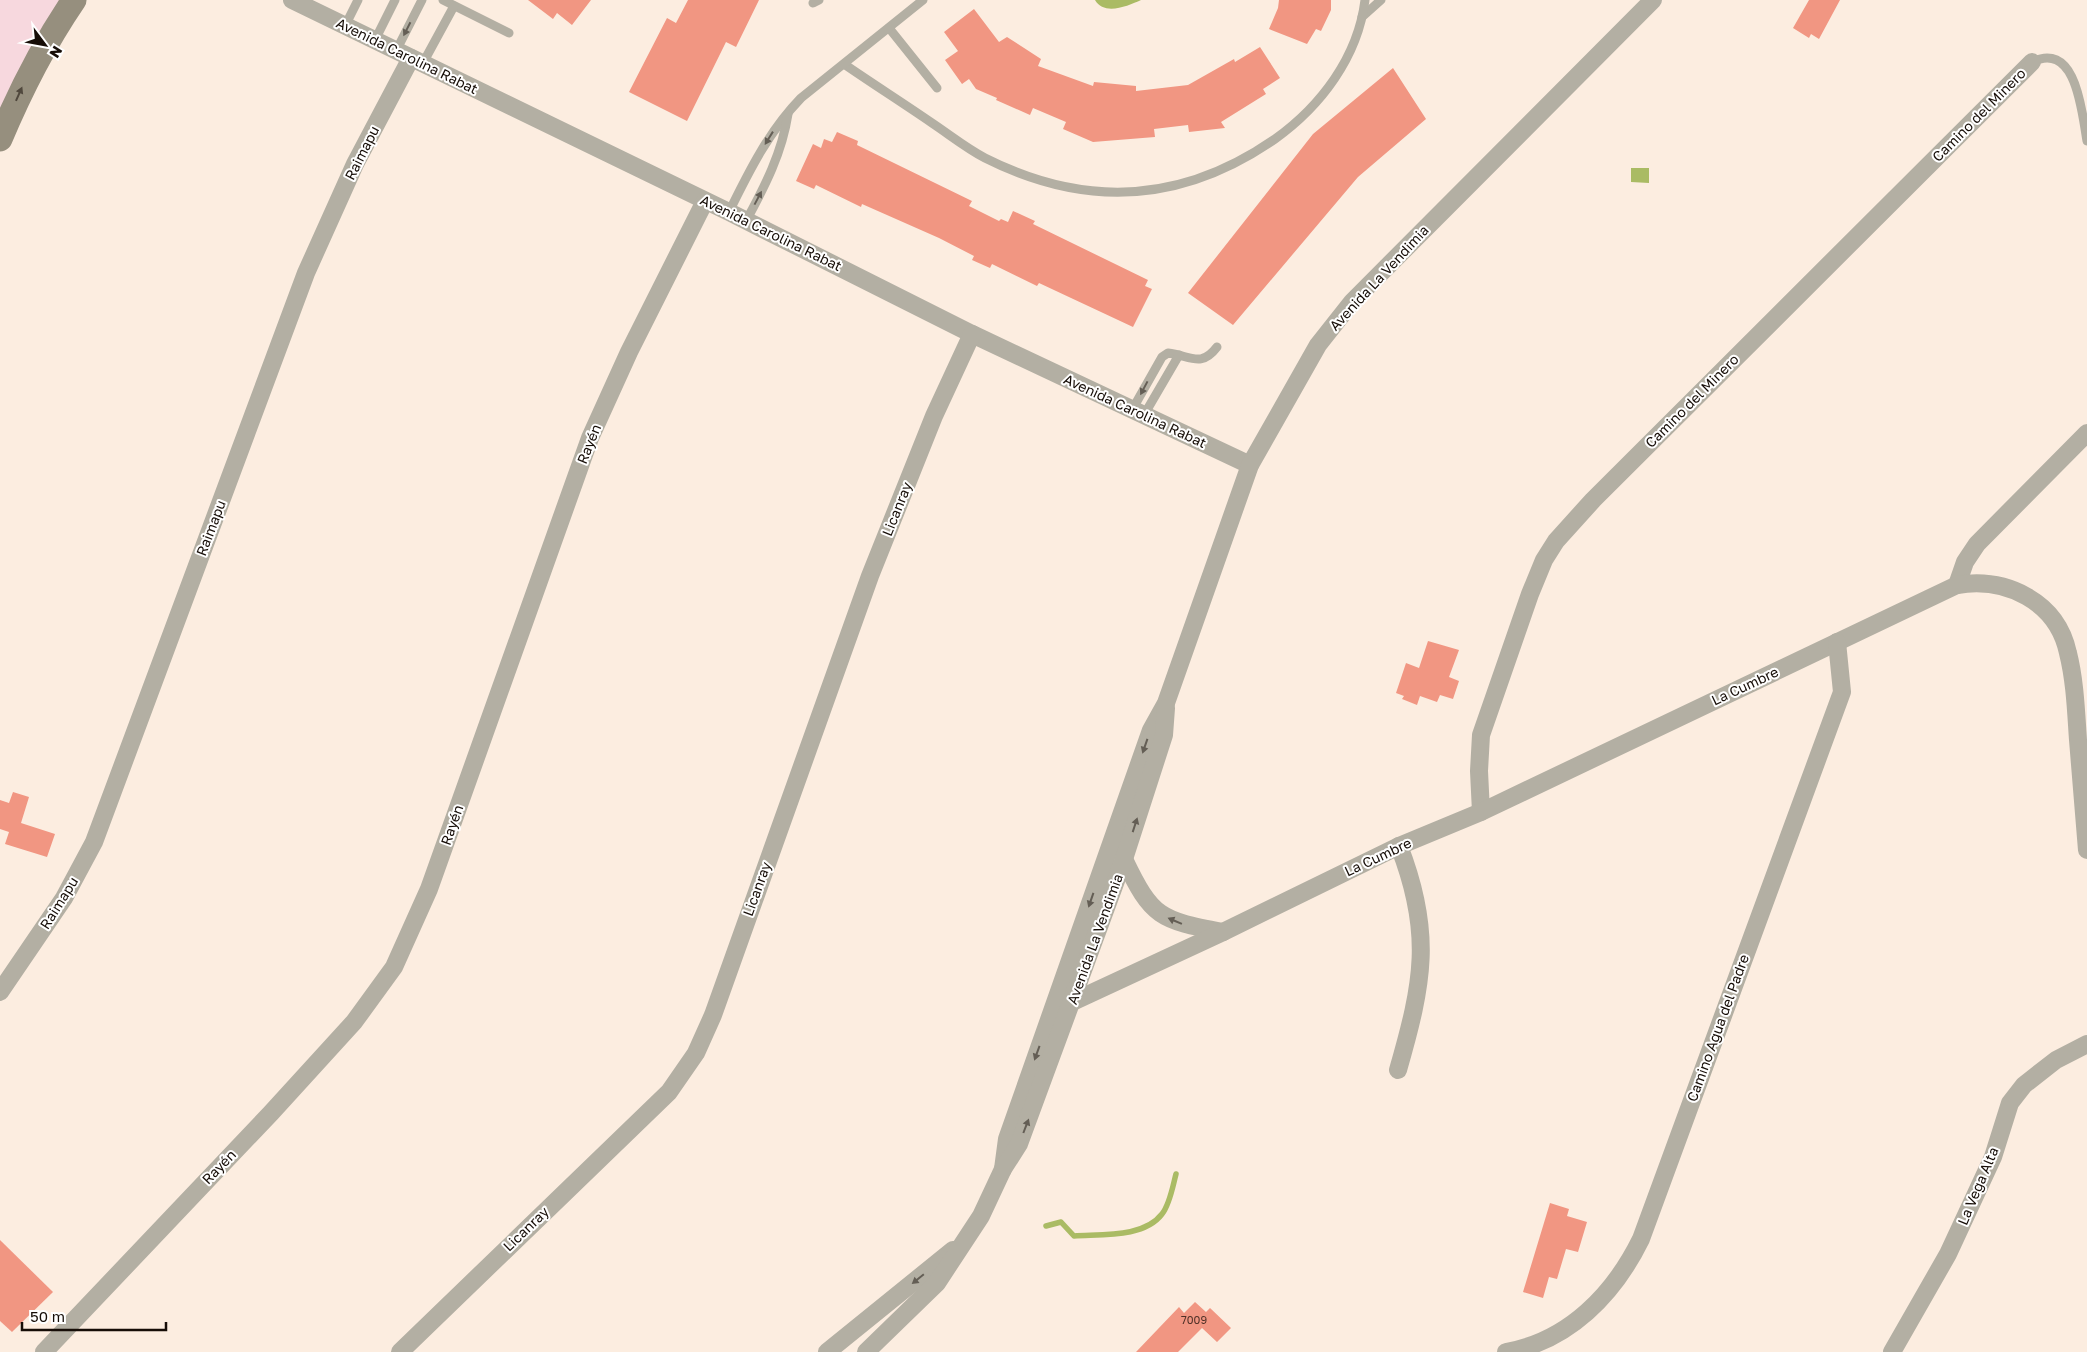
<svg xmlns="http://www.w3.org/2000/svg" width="2087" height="1352" viewBox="0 0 2087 1352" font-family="'Golos Text',sans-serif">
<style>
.green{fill:#f7d8de}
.water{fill:#aabb64}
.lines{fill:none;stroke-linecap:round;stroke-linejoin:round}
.stream{stroke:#aabb64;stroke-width:5.5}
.building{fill:#f19682}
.lane{stroke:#b3afa3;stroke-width:9}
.street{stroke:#b3afa3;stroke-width:18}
.secondary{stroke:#968f7e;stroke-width:25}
.oneway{fill:#645e55}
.oneway2{fill:#50483d}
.labels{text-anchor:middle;stroke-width:4;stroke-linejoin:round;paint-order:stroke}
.number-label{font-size:11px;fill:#4d2f26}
.street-label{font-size:14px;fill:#160d07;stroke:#fff}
</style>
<rect width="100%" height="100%" fill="#fcede0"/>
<polygon class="green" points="0,0 62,0 0,117"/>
<g class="water">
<path d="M1095 0H1141C1128 6 1104 16 1095 0Z"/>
<polygon points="1631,168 1649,168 1649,183 1631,182"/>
</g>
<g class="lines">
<path class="stream" d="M1046 1226 1061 1222 1074 1236C1101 1234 1144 1238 1162 1214 1170 1204 1173 1185 1176 1174"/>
</g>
<g class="building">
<polygon points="528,0 591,0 572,25 557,13 553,19"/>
<polygon points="688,0 759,0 736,47 726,42 687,121 629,92 667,18 676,23"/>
<polygon points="1279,0 1331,0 1331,10 1321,31 1316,29 1307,44 1269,29 1278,8"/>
<polygon points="1809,0 1840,0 1819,39 1811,34 1809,38 1793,28"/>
<polygon points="974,9 999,42 1007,37 1041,59 1038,66 1093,86 1094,82 1136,86 1136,91 1188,85 1234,59 1235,62 1260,47 1280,78 1263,89 1266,94 1221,122 1225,128 1189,132 1188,125 1154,129 1155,137 1093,142 1063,129 1066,122 1033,108 1030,115 996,100 997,98 976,89 969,79 962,84 945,60 958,51 944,32"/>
<polygon points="1393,68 1426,119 1358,177 1233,325 1188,293 1313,134"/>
<polygon points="837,132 858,141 857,145 972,201 969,206 999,221 1001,219 1008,222 1013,211 1035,221 1033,224 1148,280 1145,286 1152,289 1133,327 1039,283 1037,286 992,264 990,268 972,260 974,256 939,238 862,204 861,207 816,185 814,189 796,181 813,144 821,148 824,139 832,142"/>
<polygon points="1428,641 1459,650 1449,677 1459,681 1453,699 1440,695 1437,702 1420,696 1417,705 1402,699 1404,696 1396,693 1406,663 1419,668"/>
<polygon points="13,792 29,797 21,823 55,834 47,857 5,844 9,832 0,829 0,800 9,803"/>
<polygon points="1550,1203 1569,1209 1567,1216 1587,1222 1578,1252 1566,1249 1557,1279 1549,1277 1543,1298 1523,1292"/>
<polygon points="0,1240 53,1292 12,1332 0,1321"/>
<polygon points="1195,1302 1206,1312 1210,1308 1231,1328 1217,1342 1202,1328 1178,1352 1136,1352 1179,1307 1184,1313"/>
</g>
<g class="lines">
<g class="lane">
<polyline points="443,0 509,33"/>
<polyline points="813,3 819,0"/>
<polyline points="1362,17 1381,0"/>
<polyline points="345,26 358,0"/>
<polyline points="889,28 937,88"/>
<polyline points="375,40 395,0"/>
<polyline points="396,51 422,0"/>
<path d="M2032 62C2077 40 2082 114 2087 141"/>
<polyline points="423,63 454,6"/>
<path d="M844 64C873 84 903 103 932 123 950 135 966 148 985 158 1086 209 1183 203 1275 139 1321 106 1358 57 1365 0"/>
<path d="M729 212C749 171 769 131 801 98L923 0"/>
<path d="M746 221C765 186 782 153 788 114"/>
<path d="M1132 410 1162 357 1168 353C1191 356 1201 368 1217 347"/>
<polyline points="1144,415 1179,355"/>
</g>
<g class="street">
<polyline points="292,0 729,212 972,334 1250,465"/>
<polyline points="1957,585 1965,562 1977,544 2087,433"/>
<polyline points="1481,812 1479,771 1481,735 1530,594 1544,560 1556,541 1593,500 2032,62"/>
<path d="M1124 859C1152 918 1160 920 1223 932"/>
<polyline points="0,992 64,898 94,842 306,273 355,164 411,58"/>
<path d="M1053 1011 1223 932 1399 846 1481 812 1957 585C2006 577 2057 601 2068 653 2075 681 2076 711 2078 740 2081 776 2084 813 2087 850"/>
<path d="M1398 1070C1423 983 1433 933 1399 846"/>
<polyline points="1003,1169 1007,1139 1151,730 1166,703 1250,465 1318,345 1352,302 1653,0"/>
<polyline points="44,1352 271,1113 354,1022 394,967 429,889 590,438 629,352 705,201"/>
<polyline points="400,1352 669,1092 696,1053 713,1015 870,576 934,416 972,334"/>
<polyline points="827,1352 953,1250"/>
<polyline points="866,1352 937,1283 981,1216 1003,1169 1019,1144 1124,859 1164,735 1166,708"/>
<path d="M1506 1352C1569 1341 1614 1294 1641 1239L1842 692 1837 642"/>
<polyline points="1892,1352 1948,1254 1993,1157 2010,1103 2024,1085 2056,1060 2087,1044"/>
</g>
<path class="secondary" d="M0 139C21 89 44 44 74 0"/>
</g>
<defs><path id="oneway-solid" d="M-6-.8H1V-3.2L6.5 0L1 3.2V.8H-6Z" transform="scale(1.25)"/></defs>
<g class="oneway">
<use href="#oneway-solid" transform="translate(407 29) rotate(117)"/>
<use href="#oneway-solid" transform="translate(769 138) rotate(122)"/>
<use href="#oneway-solid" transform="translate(758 198) rotate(-62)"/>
<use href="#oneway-solid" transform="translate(1144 388) rotate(118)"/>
<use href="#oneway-solid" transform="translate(1145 746) rotate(109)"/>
<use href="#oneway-solid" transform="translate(1135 825) rotate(-72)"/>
<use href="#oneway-solid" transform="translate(1091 900) rotate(109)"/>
<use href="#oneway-solid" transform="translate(1175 921) rotate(-157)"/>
<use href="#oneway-solid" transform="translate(1037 1053) rotate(110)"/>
<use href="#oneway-solid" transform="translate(1026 1126) rotate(-69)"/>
<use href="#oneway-solid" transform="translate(918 1279) rotate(141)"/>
</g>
<use class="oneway2" href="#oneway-solid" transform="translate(19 94) rotate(-66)"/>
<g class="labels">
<g class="number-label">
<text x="1194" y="1324">7009</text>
</g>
<g class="street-label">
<text transform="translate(407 56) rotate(26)" y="5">Avenida Carolina Rabat</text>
<text transform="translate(1979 115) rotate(-45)" y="5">Camino del Minero</text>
<text transform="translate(362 153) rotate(-63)" y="5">Raimapu</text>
<text transform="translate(771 233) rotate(26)" y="5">Avenida Carolina Rabat</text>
<text transform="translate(1379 278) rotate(-47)" y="5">Avenida La Vendimia</text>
<text transform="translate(1692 401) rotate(-45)" y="5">Camino del Minero</text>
<text transform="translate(1135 411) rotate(25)" y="5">Avenida Carolina Rabat</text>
<text transform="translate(589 444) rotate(-68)" y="5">Rayén</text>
<text transform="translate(897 509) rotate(-68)" y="5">Licanray</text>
<text transform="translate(211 528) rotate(-69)" y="5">Raimapu</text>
<text transform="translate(1745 686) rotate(-25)" y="5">La Cumbre</text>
<text transform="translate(452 825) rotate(-71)" y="5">Rayén</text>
<text transform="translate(1378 857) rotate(-25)" y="5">La Cumbre</text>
<text transform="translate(757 889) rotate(-70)" y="5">Licanray</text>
<text transform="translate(59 903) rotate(-58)" y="5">Raimapu</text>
<text transform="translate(1095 939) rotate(-70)" y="5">Avenida La Vendimia</text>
<text transform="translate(1718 1028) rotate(-70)" y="5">Camino Agua del Padre</text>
<text transform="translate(219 1167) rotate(-46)" y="5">Rayén</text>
<text transform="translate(1978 1186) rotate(-67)" y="5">La Vega Alta</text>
<text transform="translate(526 1229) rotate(-44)" y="5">Licanray</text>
</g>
</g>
<g transform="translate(45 45) rotate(122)" stroke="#ffffff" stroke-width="4" paint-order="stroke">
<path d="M0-4L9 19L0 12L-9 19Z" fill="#160d07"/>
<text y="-8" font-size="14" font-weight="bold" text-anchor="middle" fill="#160d07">N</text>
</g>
<path d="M22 1322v8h144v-8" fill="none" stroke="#160d07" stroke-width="2.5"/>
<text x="30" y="1322" font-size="15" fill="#160d07" stroke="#ffffff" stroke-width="4" paint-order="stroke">50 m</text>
</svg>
